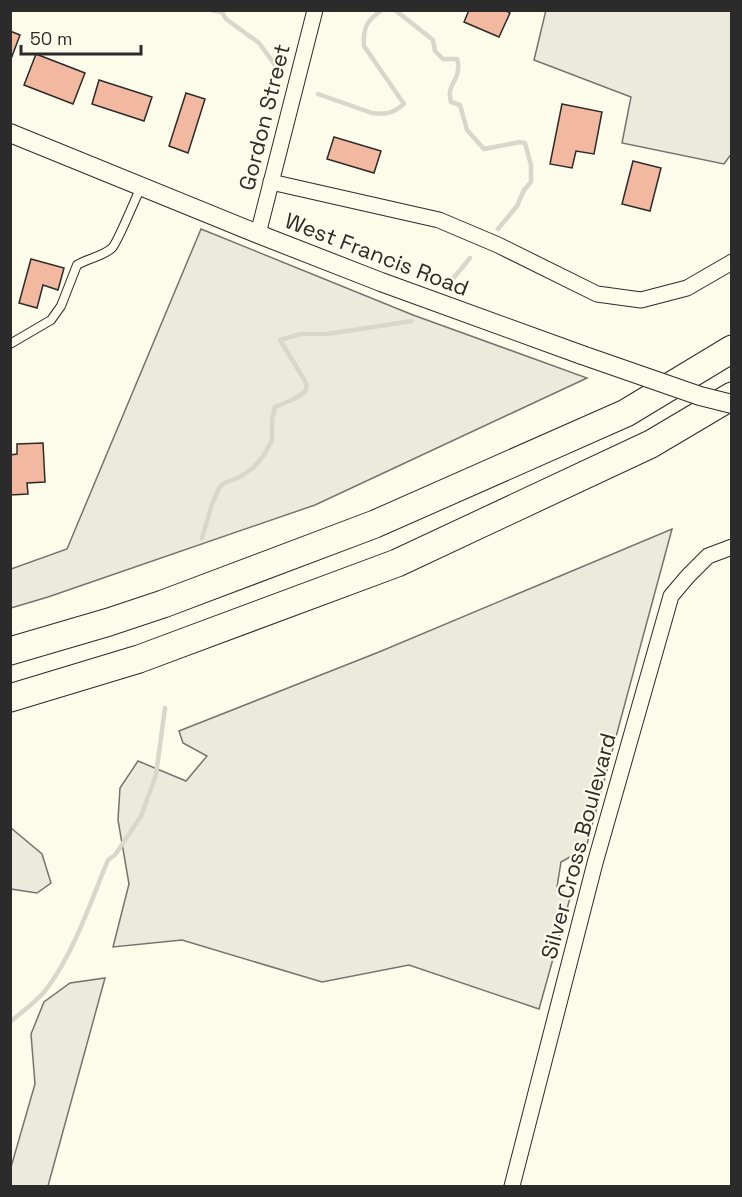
<svg xmlns="http://www.w3.org/2000/svg" width="742" height="1197" viewBox="0 0 742 1197" font-family="'Space Grotesk',sans-serif">
<style>
.green{fill:#ecebdb;stroke:#74746e;stroke-width:1.5}
.lines{fill:none;stroke-linecap:round;stroke-linejoin:round}
.stream{stroke:#d8d7c9;stroke-width:4.5}
.building{fill:#f2b8a0;stroke:#2b2b2b;stroke-width:1.5}
.service-casing{stroke:#2b2b2b;stroke-width:10}
.minor-casing{stroke:#2b2b2b;stroke-width:17}
.tertiary-casing{stroke:#2b2b2b;stroke-width:20}
.motorway-casing{stroke:#2b2b2b;stroke-width:29}
.service{stroke:#fdfbea;stroke-width:8}
.minor{stroke:#fdfbea;stroke-width:15}
.tertiary{stroke:#fdfbea;stroke-width:18}
.motorway{stroke:#fdfbea;stroke-width:27}
.tertiary-bridge-casing{stroke:#2b2b2b;stroke-width:20;stroke-linecap:butt}
.tertiary-bridge{stroke:#fdfbea;stroke-width:18}
.labels{text-anchor:middle;stroke-width:4.5;stroke-linejoin:round;paint-order:stroke}
.street-label{font-size:22px;fill:#2b2b2b;stroke:#fdfbea}
</style>
<rect width="100%" height="100%" fill="#fdfbea"/>
<g class="green">
<polygon points="546,10 731,11 732,153 724,164 622,143 631,97 534,60"/>
<polygon points="201,229 413,315 587,378 315,505 48,597 11,608 11,569 67,549"/>
<polygon points="672,529 586,848 561,862 557,887 570,898 539,1009 409,965 322,982 182,940 113,947 129,884 118,820 120,788 138,761 186,781 207,756 183,743 179,731 379,652"/>
<polygon points="11,828 42,854 51,883 37,893 11,889"/>
<polygon points="105,978 48,1186 11,1186 11,1167 35,1084 31,1034 44,1002 70,983"/>
</g>
<g class="lines">
<g class="stream">
<polyline points="211,10 222,12 226,19 259,43 281,73"/>
<path d="M395 10 433 40 435 51 443 59H457C458 63 459 66 458 69 458 82 446 85 451 102L460 105 467 130 484 149 520 142 525 143 531 165V182L524 190 517 206 498 229"/>
<path d="M318 94 372 113C387 115 393 113 404 104L364 46C363 28 366 21 382 10"/>
<polyline points="451,281 470,258"/>
<polyline points="202,538 212,504 219,488 224,483 238,478 253,468 264,455 272,440 272,420 275,407 294,399 305,392 307,385 305,381 280,340 301,334 327,334 412,321"/>
<path d="M10 1022C23 1011 39 1000 48 987 74 952 91 901 108 860L115 855 141 816 156 775 165 708"/>
</g>
</g>
<g class="building">
<polygon points="469,10 505,10 510,13 499,37 464,22"/>
<polygon points="10,31 20,35 11,59 10,59"/>
<polygon points="36,54 85,73 73,104 24,85"/>
<polygon points="99,80 152,97 144,121 92,104"/>
<polygon points="186,93 205,99 188,153 169,146"/>
<polygon points="562,104 602,112 594,154 576,151 572,168 550,164"/>
<polygon points="334,137 381,151 374,173 327,159"/>
<polygon points="633,161 661,168 650,211 622,204"/>
<polygon points="31,259 64,268 58,290 43,285 37,308 19,303"/>
<polygon points="43,443 45,482 27,483 28,494 10,495 10,455 17,454 17,444"/>
</g>
<g class="lines">
<g class="service-casing">
<path id="service" d="M10 344 51 320 61 306 77 265C88 258 102 257 112 248 118 242 135 199 141 187"/>
</g>
<g class="minor-casing">
<g id="minor">
<polyline points="271,182 439,220 498,245 597,294 641,300 687,288 732,262"/>
<polyline points="258,234 315,10"/>
<polyline points="512,1186 595,863 671,596 688,576 708,556 732,547"/>
</g>
</g>
<g class="tertiary-casing">
<polyline id="tertiary" points="10,133 258,234 381,282 582,355"/>
</g>
<g class="motorway-casing">
<g id="motorway">
<polyline points="10,651 109,622 163,604 375,524 626,413 732,349"/>
<polyline points="10,698 139,659 397,563 651,444 732,396"/>
</g>
</g>
<use href="#service" class="service"/>
<use href="#minor" class="minor"/>
<use href="#tertiary" class="tertiary"/>
<use href="#motorway" class="motorway"/>
<g class="tertiary-bridge-casing">
<polyline id="tertiary-bridge" points="582,355 700,396 732,404"/>
</g>
<use href="#tertiary-bridge" class="tertiary-bridge"/>
</g>
<g class="labels">
<g class="street-label">
<text transform="translate(264 117) rotate(-76)" y="8">Gordon Street</text>
<text transform="translate(377 254) rotate(21)" y="8">West Francis Road</text>
<text transform="translate(578 846) rotate(-75)" y="8">Silver Cross Boulevard</text>
</g>
</g>
<rect width="742" height="1197" fill="none" stroke="#2b2b2b" stroke-width="24"/>
<path d="M21 45v9h120v-9" fill="none" stroke="#2b2b2b" stroke-width="3"/>
<text x="30" y="45" font-size="18" fill="#2b2b2b" stroke="#fdfbea" stroke-width="4.5" paint-order="stroke">50 m</text>
</svg>
